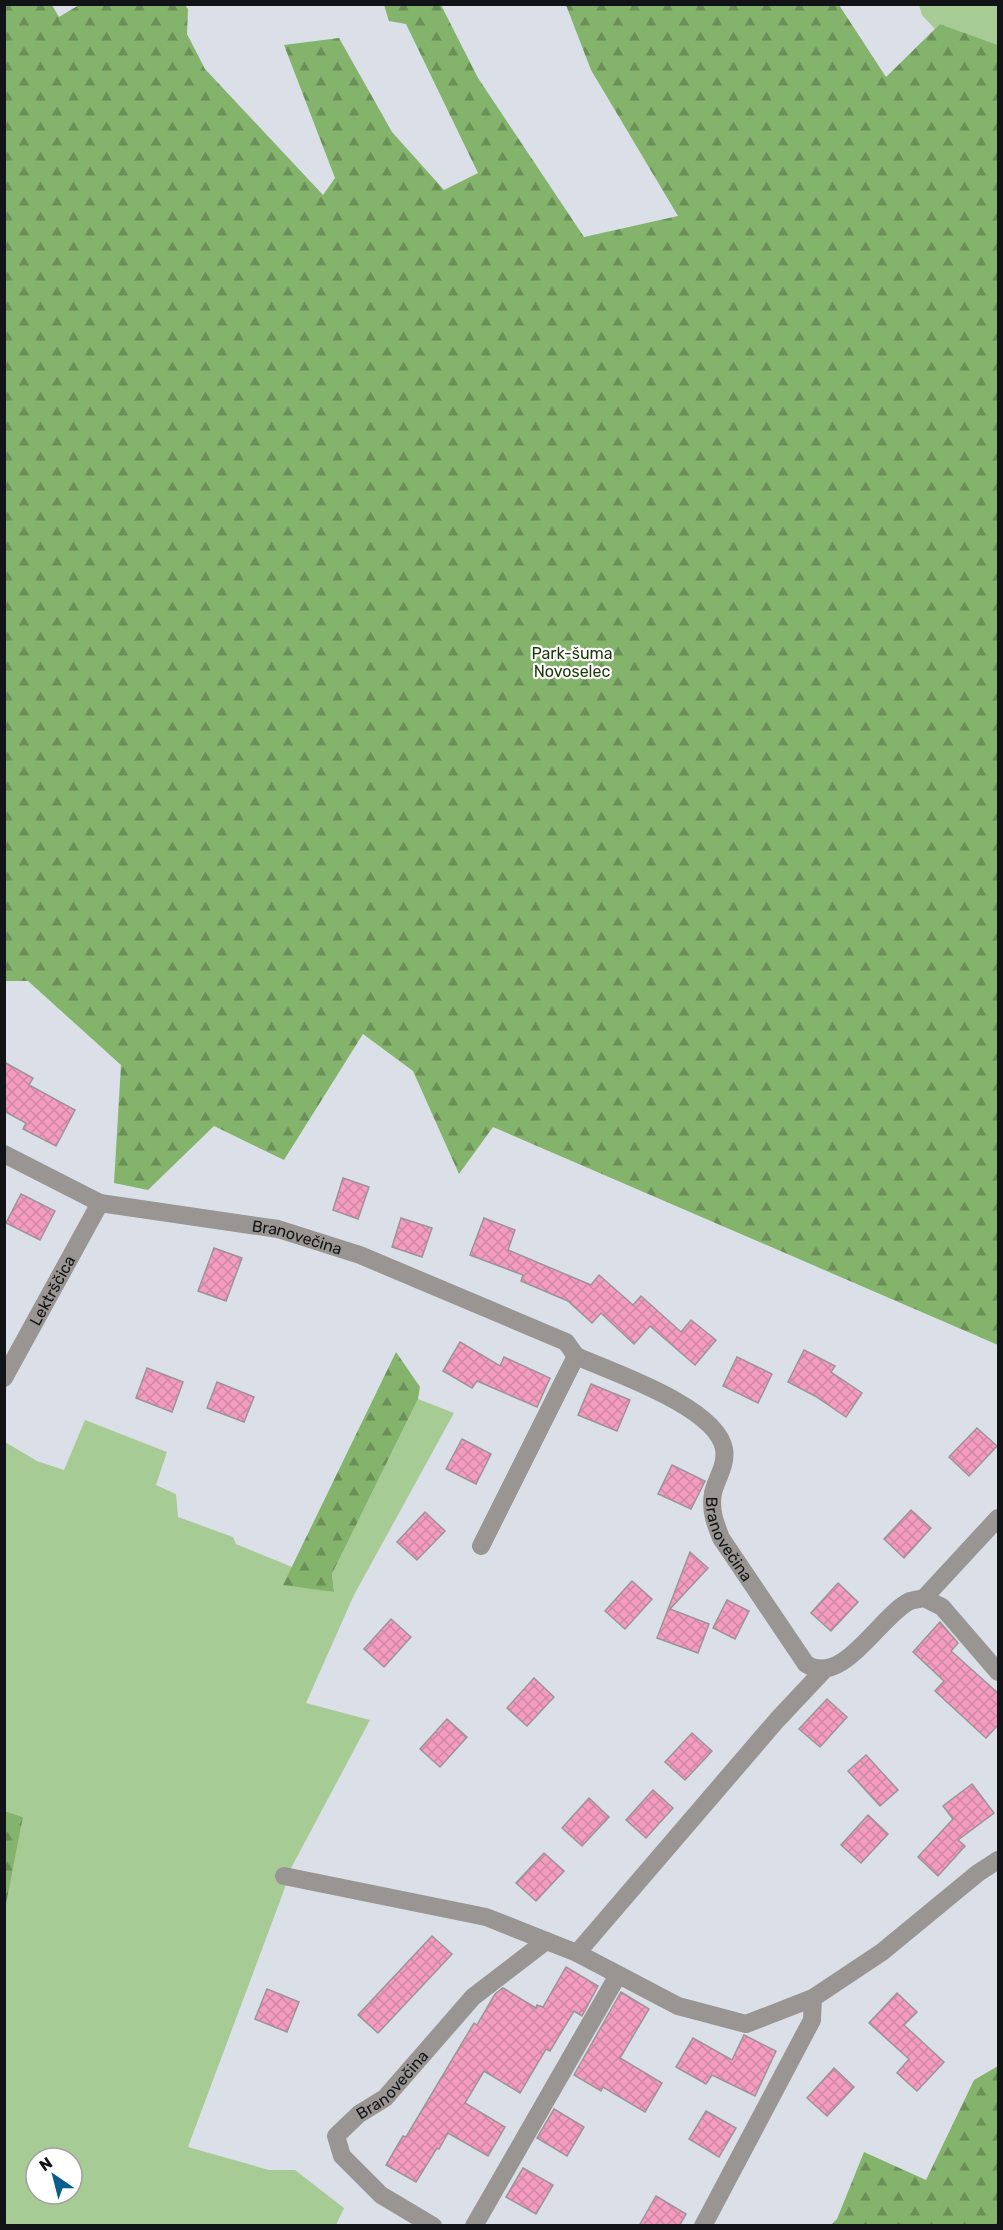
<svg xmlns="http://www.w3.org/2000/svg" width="1003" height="2230" viewBox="0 0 1003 2230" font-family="Rubik,sans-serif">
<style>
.green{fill:#a7cb95;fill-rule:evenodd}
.forest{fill:url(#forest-firs)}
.building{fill:url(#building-cross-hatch);stroke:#9d9397;stroke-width:1.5}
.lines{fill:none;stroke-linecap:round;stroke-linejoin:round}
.minor{stroke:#989592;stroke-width:18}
.labels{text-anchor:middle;stroke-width:4.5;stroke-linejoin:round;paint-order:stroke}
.park-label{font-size:16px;fill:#1a3804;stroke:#fff}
.street-label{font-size:16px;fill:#121316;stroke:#fff}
</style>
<defs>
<pattern id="forest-firs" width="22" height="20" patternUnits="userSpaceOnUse" patternTransform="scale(1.5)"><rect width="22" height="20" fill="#84b36b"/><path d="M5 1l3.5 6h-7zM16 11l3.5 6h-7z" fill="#6b9057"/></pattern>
<pattern id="building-cross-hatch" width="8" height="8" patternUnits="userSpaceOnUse" patternTransform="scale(1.5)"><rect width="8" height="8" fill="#f49cbf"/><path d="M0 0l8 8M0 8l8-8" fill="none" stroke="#d086a3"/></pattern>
</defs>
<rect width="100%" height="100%" fill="#dbe0e8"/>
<g class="green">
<polygon points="919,5 998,5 998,45 940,24 935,29 922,15"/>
<path d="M418 1399 454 1413 354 1595 306 1703 370 1720 290 1870 283 1893 188 2147 269 2170H295L344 2208 336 2225H5L4 1909 23 1817 5 1811V1442L37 1461 64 1470 85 1420 167 1452 156 1485 176 1494 178 1517 233 1537 236 1544 292 1567 284 1584 334 1592 332 1574ZM36 2158H72V2194H36Z"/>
</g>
<g class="forest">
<polygon points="4,5 52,5 59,17 79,5 185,5 188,9 187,34 205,69 323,195 335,178 284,45 339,38 392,132 444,190 478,173 406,24 389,21 384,5 441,5 478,78 584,237 678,216 591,70 566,5 839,5 886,77 940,24 998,45 998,1345 493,1127 459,1174 413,1071 363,1034 284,1160 214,1126 148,1190 114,1183 121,1065 28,981 5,981"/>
<polygon points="396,1352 420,1387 418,1399 332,1574 334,1592 283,1585"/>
<polygon points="5,1811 23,1817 5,1909 4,1811"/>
<polygon points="998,2066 998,2225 831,2225 837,2219 864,2152 926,2180 974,2080"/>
</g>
<g class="building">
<polygon points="4,1062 33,1078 29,1085 75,1110 56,1146 23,1129 26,1123 4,1111"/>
<polygon points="343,1178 369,1187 358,1219 333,1210"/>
<polygon points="21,1194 55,1211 40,1240 6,1223"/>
<polygon points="401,1218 432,1228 422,1257 392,1247"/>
<polygon points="484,1218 515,1230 508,1250 591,1285 599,1275 633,1305 641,1296 681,1332 691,1320 716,1340 695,1365 650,1326 634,1344 601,1313 592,1323 568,1301 521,1281 523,1275 470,1255"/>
<polygon points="214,1248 242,1258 226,1301 198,1291"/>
<polygon points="460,1342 500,1366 504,1357 550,1378 537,1407 477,1381 472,1388 443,1371"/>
<polygon points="804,1350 835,1366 831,1372 862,1393 846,1417 815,1396 788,1382"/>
<polygon points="737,1357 772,1374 758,1403 723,1386"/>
<polygon points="147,1368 183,1382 172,1412 136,1398"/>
<polygon points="217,1382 254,1397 244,1422 207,1408"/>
<polygon points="591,1384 630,1400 617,1431 578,1415"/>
<polygon points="977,1428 997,1446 969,1476 949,1457"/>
<polygon points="462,1439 491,1454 476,1484 446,1469"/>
<polygon points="672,1465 705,1481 691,1509 658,1494"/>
<polygon points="911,1510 931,1528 904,1558 884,1539"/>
<polygon points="425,1512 445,1531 417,1560 397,1542"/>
<polygon points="690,1552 708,1568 670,1609 709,1624 698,1653 657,1638"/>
<polygon points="632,1581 652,1599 625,1629 605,1611"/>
<polygon points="838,1583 858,1602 831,1631 811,1613"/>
<polygon points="727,1600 749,1611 735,1639 713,1628"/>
<polygon points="391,1619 411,1637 384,1667 364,1649"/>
<polygon points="940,1622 958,1643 951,1651 999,1694 999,1724 986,1738 935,1691 944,1681 913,1652"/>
<polygon points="534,1678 554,1697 527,1726 507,1708"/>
<polygon points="827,1699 847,1717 820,1747 799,1729"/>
<polygon points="447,1719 467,1737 440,1767 420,1749"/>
<polygon points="692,1733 712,1751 685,1780 665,1762"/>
<polygon points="866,1755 898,1790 880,1806 848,1771"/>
<polygon points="972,1784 994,1813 958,1840 965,1846 938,1876 918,1857 953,1819 943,1806"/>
<polygon points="653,1790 673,1808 646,1838 626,1820"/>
<polygon points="589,1798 609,1817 582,1846 562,1828"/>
<polygon points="868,1815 888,1834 861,1863 841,1845"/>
<polygon points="544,1853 564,1871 536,1901 516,1883"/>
<polygon points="432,1936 452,1954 378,2033 358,2015"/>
<polygon points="566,1967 598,1986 582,2016 574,2011 550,2051 546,2049 520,2093 484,2071 465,2103 505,2127 488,2156 448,2133 439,2149 437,2148 416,2182 386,2165 403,2136 406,2137 474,2023 477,2025 495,1994 503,1988 536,2008 537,2005 543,2007"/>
<polygon points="267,1989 299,2002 287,2032 255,2019"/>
<polygon points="621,1992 649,2009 620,2058 662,2083 645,2112 603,2087 601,2091 574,2075"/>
<polygon points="897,1993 917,2012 904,2025 944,2062 917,2091 897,2073 909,2059 869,2023"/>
<polygon points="744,2035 776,2051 755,2096 712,2075 706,2084 676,2067 693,2038 732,2060"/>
<polygon points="834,2068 854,2087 827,2116 807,2098"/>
<polygon points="554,2109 584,2127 567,2156 537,2138"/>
<polygon points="706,2111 736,2128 719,2157 689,2139"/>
<polygon points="523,2168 553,2185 536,2214 506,2197"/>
<polygon points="656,2196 686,2214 679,2226 639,2226"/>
</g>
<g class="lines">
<g class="minor">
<path id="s1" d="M4 1154 100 1203 278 1229 360 1255 566 1342 576 1356C612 1372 717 1407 724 1449 727 1465 716 1479 713 1493 710 1510 715 1523 721 1538L806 1664C843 1688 880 1615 910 1601 914 1600 919 1599 924 1598L942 1607 998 1672"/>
<path id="s2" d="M4 1378 100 1203"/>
<polyline points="481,1546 576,1356"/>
<polyline points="924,1598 998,1518"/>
<polyline points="284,1876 486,1917 577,1953 678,2006 746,2024 813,1998 882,1952 978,1873 998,1860"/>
<polyline points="577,1953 777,1720 824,1670"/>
<path id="s3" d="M433 2226 381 2195 342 2156 336 2136 359 2114 385 2098 473 1997 546 1941"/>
<polyline points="474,2226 618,1975"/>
<polyline points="703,2226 812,2020 813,1998"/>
</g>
</g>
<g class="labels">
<g class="park-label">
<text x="572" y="659">Park-šuma<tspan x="572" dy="18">Novoselec</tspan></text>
</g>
<g class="street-label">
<text dy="6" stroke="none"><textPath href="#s1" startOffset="308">Branovečina</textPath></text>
<text dy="6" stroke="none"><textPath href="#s2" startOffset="100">Lektrščica</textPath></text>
<text dy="6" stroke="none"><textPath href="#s1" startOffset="890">Branovečina</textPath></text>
<text dy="6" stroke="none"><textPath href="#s3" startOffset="213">Branovečina</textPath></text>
</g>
</g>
<rect width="1003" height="2230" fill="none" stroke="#121316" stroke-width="12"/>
<g transform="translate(54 2176) rotate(325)"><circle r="28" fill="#ffffff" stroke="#a0a1a2" stroke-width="1.5"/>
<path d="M0-4.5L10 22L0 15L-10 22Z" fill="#095e90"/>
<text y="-9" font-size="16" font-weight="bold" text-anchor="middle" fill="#121316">N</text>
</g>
</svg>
